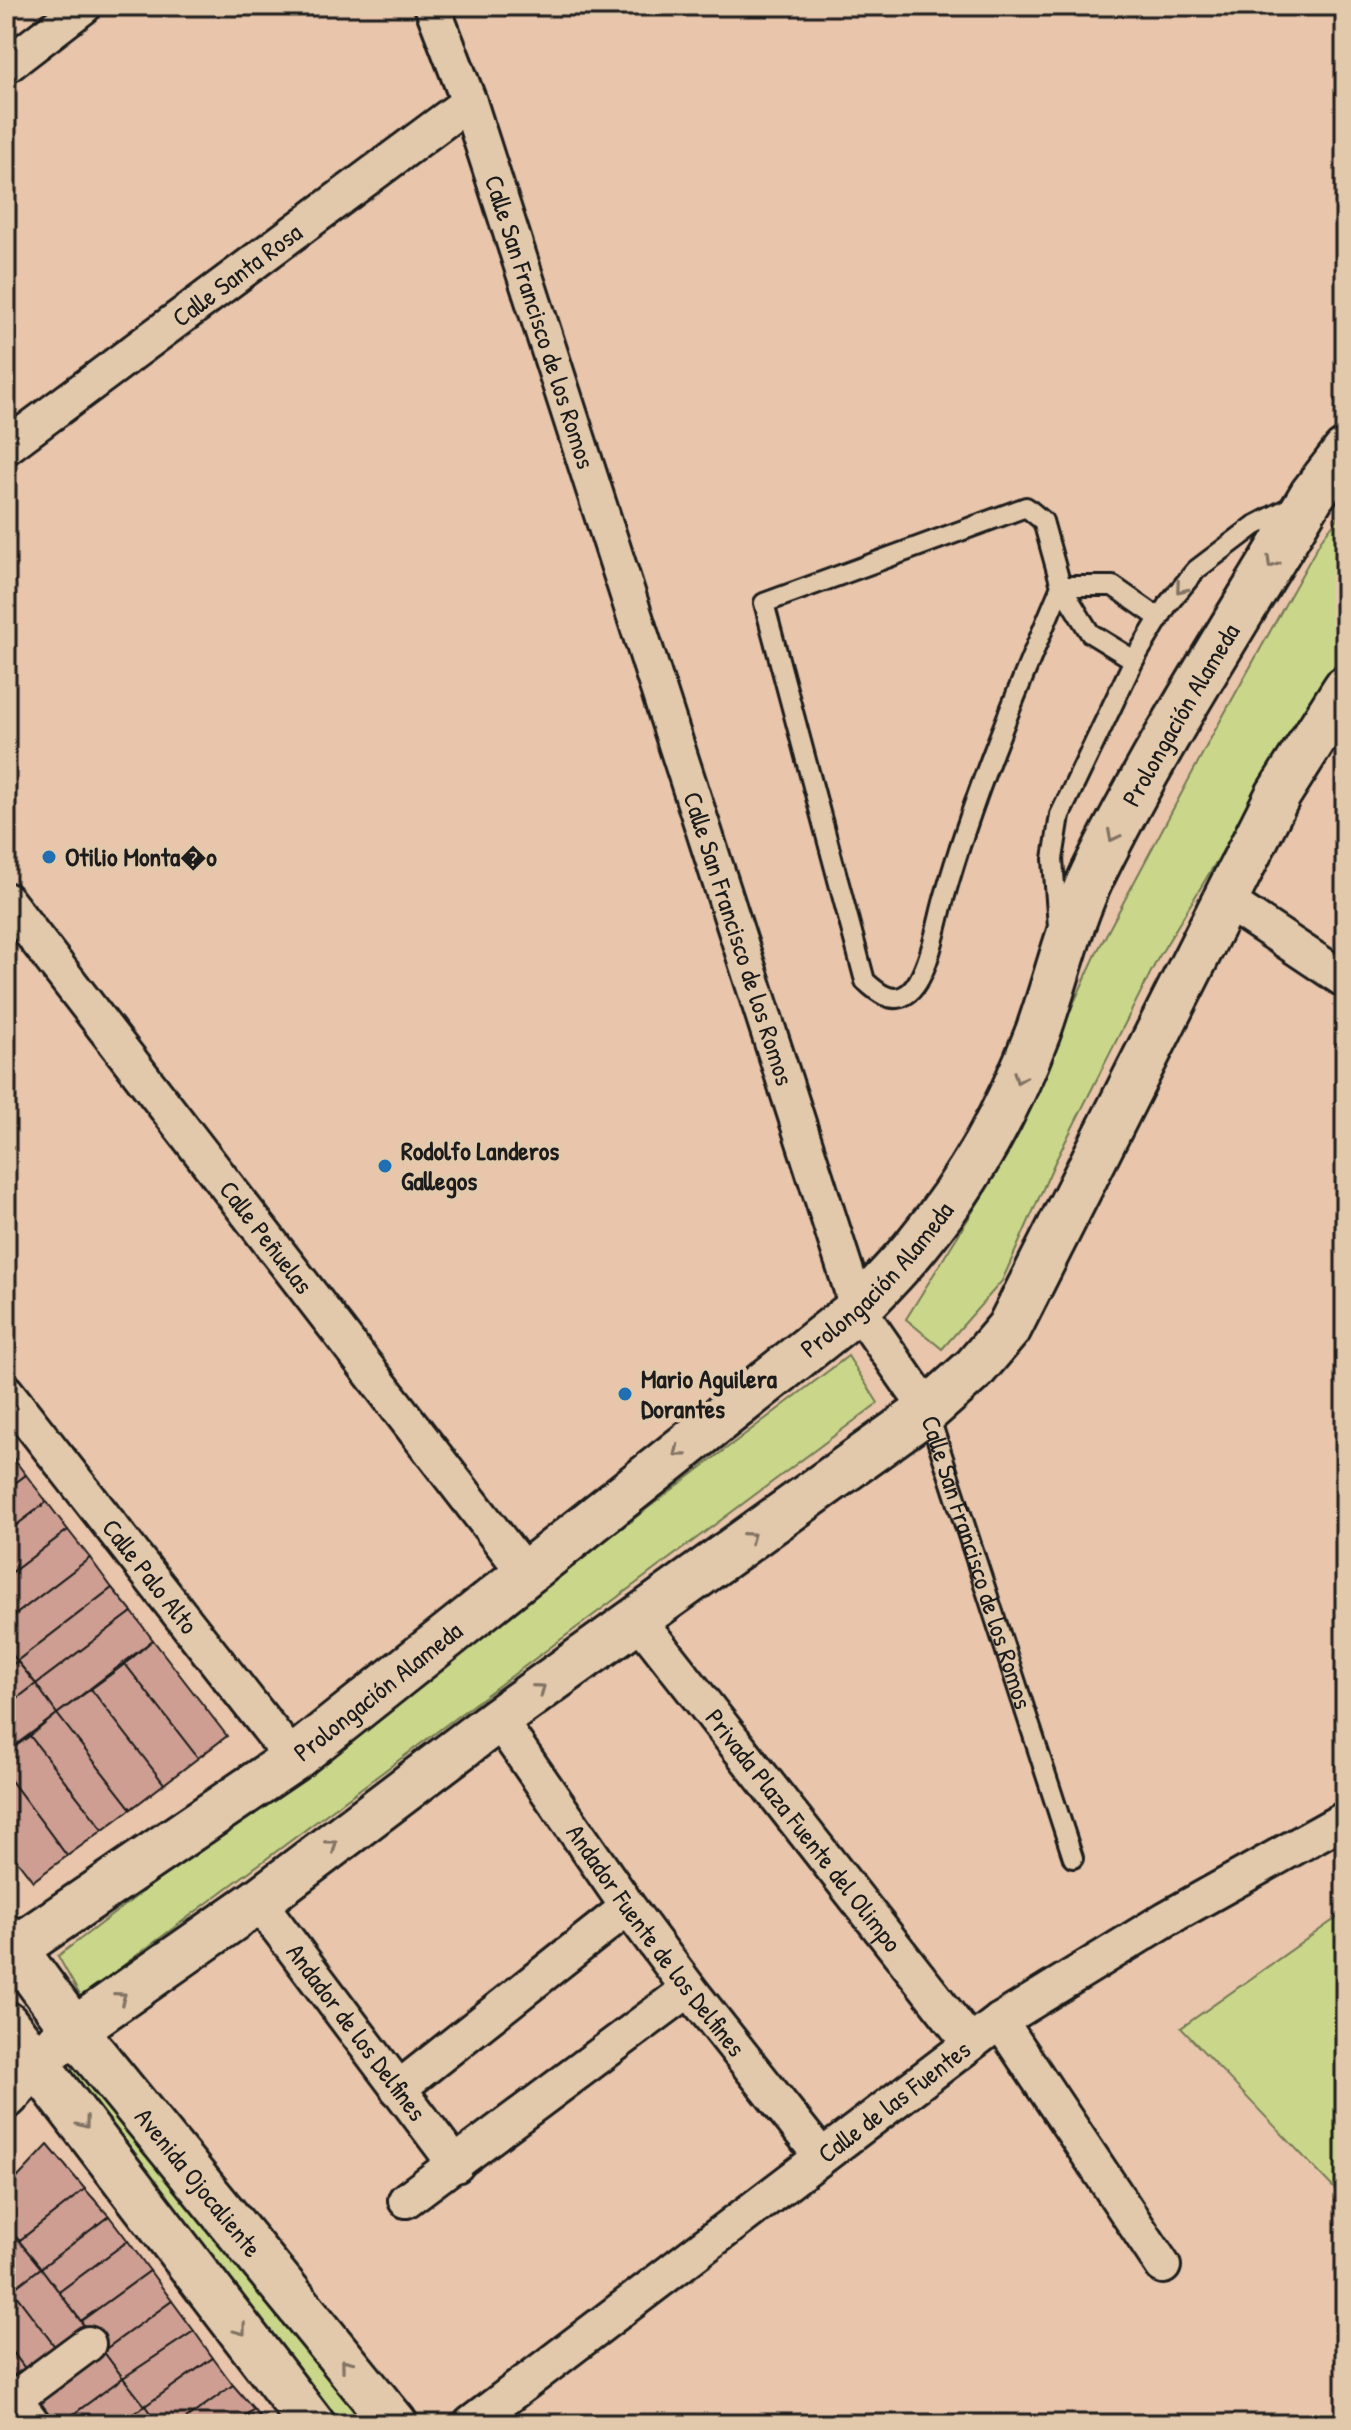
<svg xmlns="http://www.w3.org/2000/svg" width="1351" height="2430" viewBox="0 0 1351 2430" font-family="'Patrick Hand',sans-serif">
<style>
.green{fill:#cad78a;stroke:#737a53;stroke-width:2}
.building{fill:#cd9e91;stroke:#1c1c1c;stroke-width:2}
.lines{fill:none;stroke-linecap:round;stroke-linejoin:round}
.lane-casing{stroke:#1c1c1c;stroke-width:24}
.street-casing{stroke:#1c1c1c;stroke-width:40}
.secondary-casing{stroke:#1c1c1c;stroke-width:50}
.lane{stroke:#e3c9ab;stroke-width:18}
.street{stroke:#e3c9ab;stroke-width:34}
.secondary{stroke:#e3c9ab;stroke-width:44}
.oneway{stroke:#807264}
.poi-dot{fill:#1f6fb2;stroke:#e3c9ab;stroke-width:3}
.labels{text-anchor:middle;stroke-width:8;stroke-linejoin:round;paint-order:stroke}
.street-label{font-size:26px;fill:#1c1c1c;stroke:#e3c9ab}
.poi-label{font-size:26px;font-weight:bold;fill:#1c1c1c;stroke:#e3c9ab;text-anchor:start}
</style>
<rect width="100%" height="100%" fill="#e8c5ab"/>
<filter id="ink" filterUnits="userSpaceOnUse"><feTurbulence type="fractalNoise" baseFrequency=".0125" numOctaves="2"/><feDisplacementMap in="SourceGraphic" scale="16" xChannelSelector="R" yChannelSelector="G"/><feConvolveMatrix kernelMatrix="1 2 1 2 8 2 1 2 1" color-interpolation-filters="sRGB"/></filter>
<g filter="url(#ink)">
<g class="green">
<polygon points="1345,509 1345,648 1157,960 1054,1164 1002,1281 942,1349 906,1319 996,1174 1097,952 1213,734 1321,540"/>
<polygon points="848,1356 878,1403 81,1997 58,1956"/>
<polygon points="1345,1912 1345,2200 1181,2028"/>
<polygon points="81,2064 365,2424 333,2424 67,2072"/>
</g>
<g class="building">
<polygon points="6,1449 26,1475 6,1490"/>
<polygon points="26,1475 47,1502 6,1533 6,1490"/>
<polygon points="47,1502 68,1530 6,1577 6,1533"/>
<polygon points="68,1530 90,1558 6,1622 6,1577"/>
<polygon points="90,1558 112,1588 17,1661 6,1645 6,1622"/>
<polygon points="112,1588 132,1612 36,1684 17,1661"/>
<polygon points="132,1612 153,1640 57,1714 36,1684"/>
<polygon points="153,1640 227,1736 198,1758 125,1664"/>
<polygon points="17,1661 36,1684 6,1707 6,1669"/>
<polygon points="125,1664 198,1758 164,1784 91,1689"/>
<polygon points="36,1684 57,1714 6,1752 6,1707"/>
<polygon points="91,1689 164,1784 131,1809 57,1714"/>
<polygon points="57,1714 131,1809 103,1830 30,1736"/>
<polygon points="30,1736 103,1830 67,1856 6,1774 6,1753"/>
<polygon points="6,1774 67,1856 33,1881 6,1846"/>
<polygon points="48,2145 85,2189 19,2241 6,2225 6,2190"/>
<polygon points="85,2189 109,2216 41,2268 19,2241"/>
<polygon points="109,2216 128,2241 59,2292 41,2268"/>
<polygon points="6,2225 41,2268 12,2290 6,2282"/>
<polygon points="128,2241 150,2271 81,2321 59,2292"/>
<polygon points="41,2268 88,2331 59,2352 12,2290"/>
<polygon points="150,2271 172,2301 103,2351 81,2321"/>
<polygon points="12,2290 59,2352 29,2374 6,2343 6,2294"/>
<polygon points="172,2301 194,2331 123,2378 103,2351"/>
<polygon points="194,2331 213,2358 145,2406 123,2378"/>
<polygon points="6,2343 29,2374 6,2391"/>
<polygon points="103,2351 123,2378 60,2424 51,2424 35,2401"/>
<polygon points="213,2358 233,2385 179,2424 158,2424 145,2406"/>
<polygon points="123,2378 145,2406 119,2424 60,2424"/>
<polygon points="233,2385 254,2409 234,2424 179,2424"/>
<polygon points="145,2406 158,2424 119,2424"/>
<polygon points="254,2409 265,2424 234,2424"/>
</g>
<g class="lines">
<g class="lane-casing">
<g id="lane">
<path d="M1061 586C1018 689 974 792 944 899 937 923 928 980 907 994 891 1005 876 991 865 981L764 603 1026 507 1043 521 1061 586 1090 633 1134 660"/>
<polyline points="1061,586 1113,586 1159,618"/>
<polyline points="1058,927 1053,859 1060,815 1134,660 1168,604 1196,570 1254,526 1296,504"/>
<path id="s1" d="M928 1412 1073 1858"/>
</g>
</g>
<g class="street-casing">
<g id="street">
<path id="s2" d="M432 6 469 102 858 1309 928 1410"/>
<polyline points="6,66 84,6"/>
<path id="s3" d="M6 447 469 102"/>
<path id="s4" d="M6 900 526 1574"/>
<polyline points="1225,900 1345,980"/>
<path id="s5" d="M6 1392 293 1759"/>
<path id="s6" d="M637 1618 970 2043"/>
<path id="s7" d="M498 1719 628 1907 689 1989 821 2156"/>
<path id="s8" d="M258 1901 456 2165"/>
<polyline points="1000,2021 1163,2266"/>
<polyline points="398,2089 628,1907"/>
<polyline points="406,2200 689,1989"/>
<polyline points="14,2399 33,2424"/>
<polyline points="6,2405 88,2344"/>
<path id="s9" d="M471 2424 1000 2021 1166 1919 1345 1819"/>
</g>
</g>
<g class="secondary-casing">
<g id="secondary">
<path id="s10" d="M6 1937 74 2030 395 2424"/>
<path id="s11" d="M6 1955 293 1759 858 1309C879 1287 901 1265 919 1242 970 1180 1010 1106 1038 1032 1057 979 1069 923 1094 872 1158 742 1238 620 1312 495L1345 452"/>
<polyline points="6,2024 312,2424"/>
<polyline points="6,2096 37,2061 74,2030 258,1901 498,1719 928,1410 975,1368 1009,1328 1278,795 1345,689"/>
</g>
</g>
<use href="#lane" class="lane"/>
<use href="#street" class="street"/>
<use href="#secondary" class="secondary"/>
</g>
<defs><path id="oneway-chevron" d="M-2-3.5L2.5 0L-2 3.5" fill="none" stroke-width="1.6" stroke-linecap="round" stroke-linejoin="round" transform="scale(2)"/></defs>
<g class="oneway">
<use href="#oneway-chevron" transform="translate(1272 563) rotate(121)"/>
<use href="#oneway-chevron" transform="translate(1181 588) rotate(130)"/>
<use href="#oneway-chevron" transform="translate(1113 836) rotate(117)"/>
<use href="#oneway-chevron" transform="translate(1019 1078) rotate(112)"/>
<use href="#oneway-chevron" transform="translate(679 1452) rotate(141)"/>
<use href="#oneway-chevron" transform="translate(750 1537) rotate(-36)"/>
<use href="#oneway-chevron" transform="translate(540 1689) rotate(-36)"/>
<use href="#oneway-chevron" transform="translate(332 1845) rotate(-37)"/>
<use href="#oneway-chevron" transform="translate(121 1997) rotate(-35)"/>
<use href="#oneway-chevron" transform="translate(84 2123) rotate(53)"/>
<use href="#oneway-chevron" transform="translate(241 2330) rotate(53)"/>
<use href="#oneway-chevron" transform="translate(346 2364) rotate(-129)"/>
</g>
</g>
<g class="poi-dot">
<circle cx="49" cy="857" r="8"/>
<circle cx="385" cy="1166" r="8"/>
<circle cx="625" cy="1394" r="8"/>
</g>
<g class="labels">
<g class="street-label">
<text dy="9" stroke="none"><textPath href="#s3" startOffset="288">Calle Santa Rosa</textPath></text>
<text dy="9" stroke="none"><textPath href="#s2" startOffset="334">Calle San Francisco de los Romos</textPath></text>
<text dy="9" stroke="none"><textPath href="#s11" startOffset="1752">Prolongación Alameda</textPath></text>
<text dy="9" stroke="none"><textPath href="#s2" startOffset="982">Calle San Francisco de los Romos</textPath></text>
<text dy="9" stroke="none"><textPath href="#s4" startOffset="426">Calle Peñuelas</textPath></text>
<text dy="9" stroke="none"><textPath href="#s11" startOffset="1104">Prolongación Alameda</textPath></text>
<text dy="9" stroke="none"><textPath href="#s1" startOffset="158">Calle San Francisco de los Romos</textPath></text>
<text dy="9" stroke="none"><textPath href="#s5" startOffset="234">Calle Palo Alto</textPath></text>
<text dy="9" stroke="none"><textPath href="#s11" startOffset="456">Prolongación Alameda</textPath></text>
<text dy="9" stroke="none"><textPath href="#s6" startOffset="270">Privada Plaza Fuente del Olimpo</textPath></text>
<text dy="9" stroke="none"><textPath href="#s7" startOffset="272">Andador Fuente de los Delfines</textPath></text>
<text dy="9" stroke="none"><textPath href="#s8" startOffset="164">Andador de los Delfines</textPath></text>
<text dy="9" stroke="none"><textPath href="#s9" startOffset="532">Calle de las Fuentes</textPath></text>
<text dy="9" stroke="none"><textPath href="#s10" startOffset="312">Avenida Ojocaliente</textPath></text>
</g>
<g class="poi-label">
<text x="65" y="866">Otilio Monta�o</text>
<text x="401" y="1160">Rodolfo Landeros<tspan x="401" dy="30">Gallegos</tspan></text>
<text x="641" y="1388">Mario Aguilera<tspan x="641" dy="30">Dorantes</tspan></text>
</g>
</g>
<rect width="1351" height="2430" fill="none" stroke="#e3c9ab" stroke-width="32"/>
<rect x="16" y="16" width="1319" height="2398" fill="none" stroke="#1c1c1c" stroke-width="3" filter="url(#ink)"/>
</svg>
